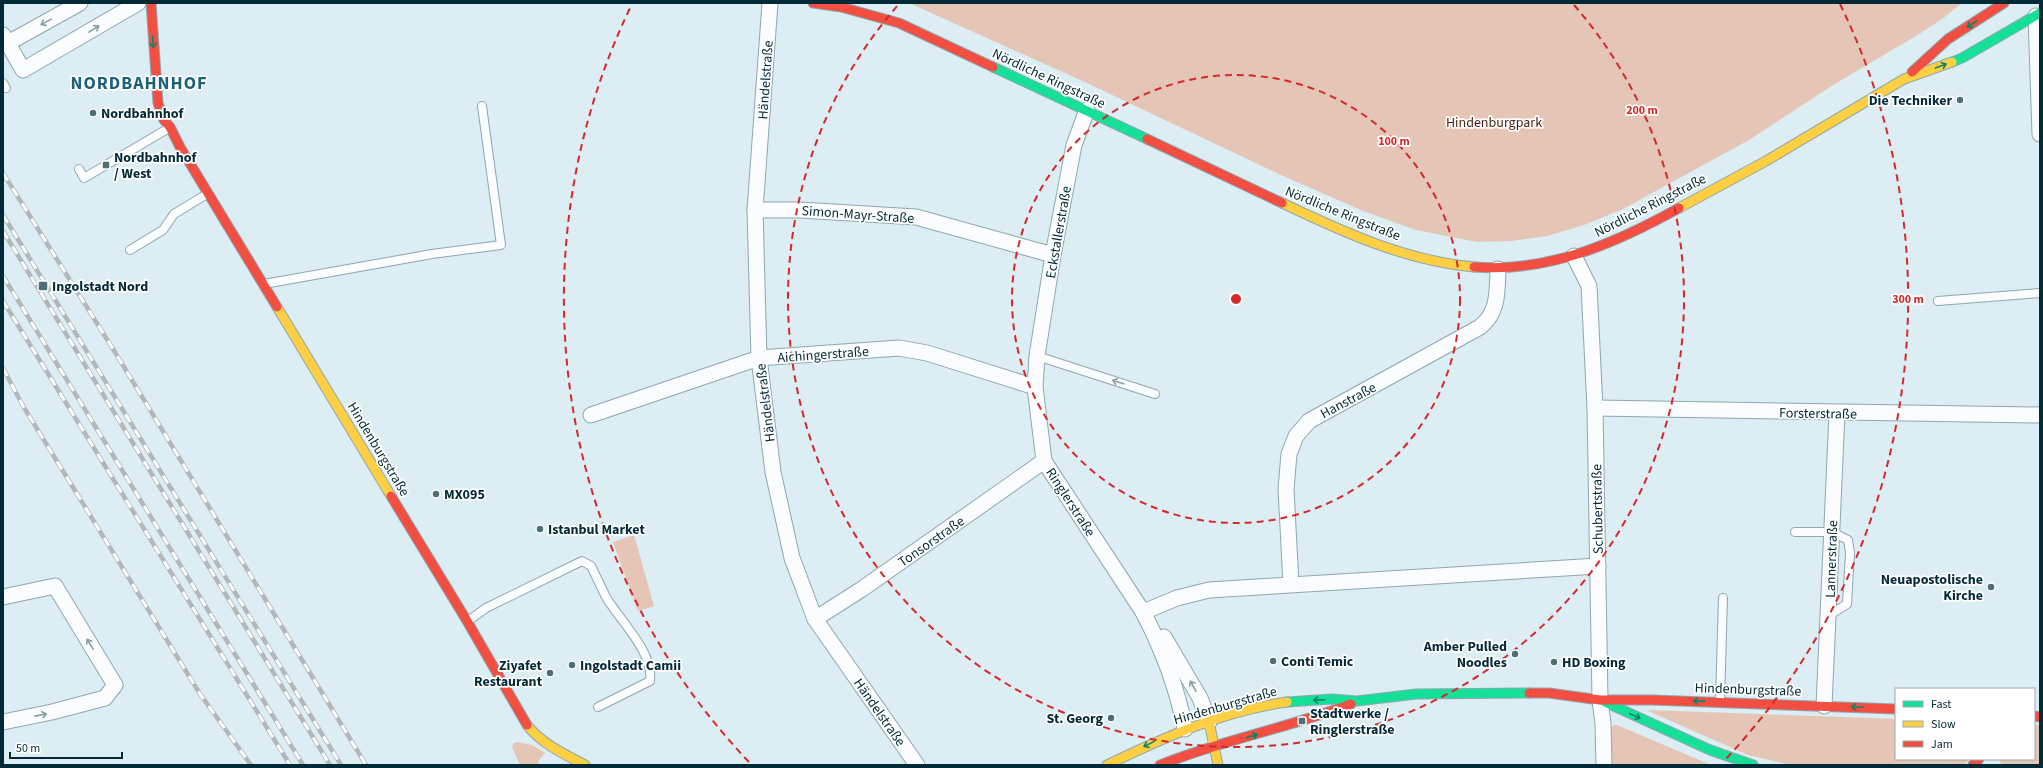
<svg xmlns="http://www.w3.org/2000/svg" width="2043" height="768" viewBox="0 0 2043 768" font-family="'Source Sans 3',sans-serif">
<style>
.green{fill:#e4c5b6}
.lines{fill:none;stroke-linecap:round;stroke-linejoin:round}
.lane-casing{stroke:#8ea7b0;stroke-width:10}
.street-casing{stroke:#8ea7b0;stroke-width:17}
.fast-casing{stroke:#8ea7b0;stroke-width:11}
.slow-casing{stroke:#8ea7b0;stroke-width:11}
.jam-casing{stroke:#8ea7b0;stroke-width:11}
.lane{stroke:#fafcfd;stroke-width:8}
.street{stroke:#fafcfd;stroke-width:15}
.fast{stroke:#16e098;stroke-width:9}
.slow{stroke:#ffcf43;stroke-width:9}
.jam{stroke:#f24e42;stroke-width:9}
.rail-casing{stroke:#b1b7ba;stroke-width:4.5}
.rail{stroke:#fff;stroke-width:3;stroke-dasharray:9;stroke-linecap:butt}
.oneway{stroke:#8a9da3}
.oneway2{stroke:#0c8467}
.ring{fill:none;stroke:#d62828;stroke-width:2;stroke-dasharray:7 5}
.poi-dot{fill:#4e6e78;stroke:#fff;stroke-width:1.5}
.labels{text-anchor:middle;stroke-width:3.5;stroke-linejoin:round;paint-order:stroke}
.street-label{font-size:14px;fill:#022936;stroke:#fff}
.poi-label{font-size:14px;font-weight:bold;fill:#022936;stroke:#fff;text-anchor:start}
.park-label{font-size:14px;fill:#471f0c;stroke:#fff}
.district-label{font-size:18px;font-weight:bold;letter-spacing:1px;fill:#1c6178;stroke:#fff}
.centre{fill:#d62828;stroke:#fff;stroke-width:2}
.ring-label{font-size:12px;text-anchor:middle;font-weight:bold;fill:#d62828;stroke:#fff;stroke-width:3.5;stroke-linejoin:round;paint-order:stroke}
</style>
<rect width="100%" height="100%" fill="#dcedf4"/>
<g class="green">
<polygon points="909,3 1962,3 1942,19 1916,36 1833,85 1749,140 1623,209 1584,225 1547,236 1511,241 1477,242 1416,230 1363,211 1281,175 1087,83"/>
<polygon points="634,535 654,606 638,611 613,542"/>
<polygon points="1646,710 1896,719 1896,759 1969,759 1964,765 1787,764 1748,755"/>
<polygon points="1614,725 1617,725 1711,765 1609,765 1611,728"/>
<polygon points="2034,725 2040,725 2040,765 2002,765 1998,759 2034,759"/>
<polygon points="517,742 532,745 545,753 538,761 540,765 520,765 512,747 513,744"/>
</g>
<g class="lines">
<g class="lane-casing">
<g id="lane">
<polyline points="3,83 6,88"/>
<polyline points="79,169 84,178 169,128"/>
<polyline points="130,250 163,230 174,214 207,194"/>
<polyline points="264,284 432,254 501,245 482,106"/>
<polyline points="1938,301 2040,293"/>
<polyline points="1037,356 1155,394"/>
<polyline points="1795,532 1832,532 1848,540 1850,553 1847,604 1828,616"/>
<path d="M468 621 486 608 582 561 591 566C596 576 601 587 606 597 620 621 654 652 650 681L598 707"/>
<polyline points="1720,701 1723,598"/>
</g>
</g>
<g class="street-casing">
<g id="street">
<polyline points="770,3 755,210 759,358 773,472 792,558 815,619 917,765"/>
<polyline points="2036,16 2040,134"/>
<polyline points="3,35 23,70 138,3"/>
<polyline points="8,43 80,3"/>
<path d="M1087 110 1074 145 1053 255 1037 356 1035 387 1044 461 1143 612C1163 650 1177 687 1185 729"/>
<polyline points="755,210 800,210 916,217 1053,255"/>
<polyline points="1574,256 1589,286 1595,408 1600,700 1603,723 1604,765"/>
<polyline points="1595,408 2040,415"/>
<polyline points="591,415 759,358 899,348 927,353 1035,387"/>
<path d="M1291 584 1286 489 1289 454 1296 436 1309 421 1480 327C1499 312 1497 291 1498 269"/>
<polyline points="3,597 55,586 115,685 105,698 52,712 3,722"/>
<polyline points="1143,612 1177,598 1209,590 1598,566"/>
<polyline points="815,619 862,589 1044,461"/>
<polyline points="1164,637 1200,698 1209,722"/>
<polyline points="1824,706 1837,413"/>
</g>
</g>
<g class="fast-casing">
<g id="fast">
<polyline points="1952,62 1962,58 2040,13"/>
<polyline points="993,67 1147,139"/>
<polyline points="1287,702 1332,699 1357,701 1416,694 1529,693"/>
<polyline points="1605,702 1710,750 1753,765"/>
</g>
</g>
<g class="slow-casing">
<g id="slow">
<path d="M1282 203C1343 232 1406 261 1474 267"/>
<polyline points="1679,208 1766,161 1904,79 1952,62"/>
<polyline points="277,307 391,496"/>
<polyline points="1209,722 1218,765"/>
<path d="M527 725C542 744 564 754 585 765"/>
<path d="M1107 765C1165 737 1223 711 1287 702"/>
</g>
</g>
<g class="jam-casing">
<g id="jam">
<polyline points="151,3 158,103 164,120 170,127 180,147 277,307"/>
<polyline points="813,3 841,7 899,23 993,67"/>
<polyline points="1912,72 1948,39 2004,3"/>
<polyline points="1147,139 1282,203"/>
<path d="M1474 267C1548 273 1616 243 1679 208"/>
<polyline points="391,496 467,621 527,725"/>
<polyline points="1529,693 1549,693 1600,700 1652,700 1896,709"/>
<polyline points="2034,716 2040,717"/>
<path d="M1160 765C1222 740 1288 728 1351 704"/>
<polyline points="1973,765 1979,759"/>
</g>
</g>
<use href="#lane" class="lane"/>
<use href="#street" class="street"/>
<use href="#fast" class="fast"/>
<use href="#slow" class="slow"/>
<use href="#jam" class="jam"/>
<g class="rail-casing">
<g id="rail">
<polyline points="3,173 113,349 366,765"/>
<polyline points="3,215 341,765"/>
<polyline points="3,231 330,765"/>
<polyline points="3,276 303,765"/>
<polyline points="3,301 290,765"/>
<polyline points="3,368 23,406 200,694 251,765"/>
</g>
</g>
<use href="#rail" class="rail"/>
</g>
<defs><path id="oneway-shaft" d="M-6 0H5M1.5-3L5.5 0L1.5 3" fill="none" stroke-width="1.6" stroke-linecap="round" stroke-linejoin="round"/></defs>
<g class="oneway">
<use href="#oneway-shaft" transform="translate(46 22) rotate(151)"/>
<use href="#oneway-shaft" transform="translate(94 29) rotate(-31)"/>
<use href="#oneway-shaft" transform="translate(1118 382) rotate(-162)"/>
<use href="#oneway-shaft" transform="translate(90 644) rotate(-121)"/>
<use href="#oneway-shaft" transform="translate(1193 686) rotate(-119)"/>
<use href="#oneway-shaft" transform="translate(41 715) rotate(-11)"/>
</g>
<g class="oneway2">
<use href="#oneway-shaft" transform="translate(1972 24) rotate(147)"/>
<use href="#oneway-shaft" transform="translate(153 42) rotate(87)"/>
<use href="#oneway-shaft" transform="translate(1941 66) rotate(-20)"/>
<use href="#oneway-shaft" transform="translate(1319 700) rotate(178)"/>
<use href="#oneway-shaft" transform="translate(1699 701) rotate(-178)"/>
<use href="#oneway-shaft" transform="translate(1857 707) rotate(-177)"/>
<use href="#oneway-shaft" transform="translate(1635 716) rotate(25)"/>
<use href="#oneway-shaft" transform="translate(1252 736) rotate(-16)"/>
<use href="#oneway-shaft" transform="translate(1149 744) rotate(154)"/>
</g>
<g class="ring">
<circle cx="1236" cy="299" r="224"/>
<path d="M1574 5A448 448 0 1 1 898 5"/>
<path d="M749 762A672 672 0 0 1 632 4M1840 4A672 672 0 0 1 1723 762"/>
</g>
<g class="poi-dot">
<circle cx="1960" cy="100" r="4"/>
<circle cx="93" cy="113" r="4"/>
<rect x="102" y="161" width="8" height="8" rx="2"/>
<rect x="38" y="281" width="10" height="10" rx="2"/>
<circle cx="436" cy="494" r="4"/>
<circle cx="540" cy="529" r="4"/>
<circle cx="1991" cy="587" r="4"/>
<circle cx="1515" cy="654" r="4"/>
<circle cx="1273" cy="661" r="4"/>
<circle cx="1554" cy="662" r="4"/>
<circle cx="572" cy="665" r="4"/>
<circle cx="550" cy="673" r="4"/>
<circle cx="1111" cy="718" r="4"/>
<rect x="1298" y="717" width="8" height="8" rx="2"/>
</g>
<g class="labels">
<g class="street-label">
<text transform="translate(1049 78) rotate(25)" y="5">Nördliche Ringstraße</text>
<text transform="translate(765 80) rotate(-86)" y="5">Händelstraße</text>
<text transform="translate(1650 205) rotate(-27)" y="5">Nördliche Ringstraße</text>
<text transform="translate(1343 213) rotate(22)" y="5">Nördliche Ringstraße</text>
<text transform="translate(858 214) rotate(4)" y="5">Simon-Mayr-Straße</text>
<text transform="translate(1058 232) rotate(-80)" y="5">Eckstallerstraße</text>
<text transform="translate(823 354) rotate(-4)" y="5">Aichingerstraße</text>
<text transform="translate(1348 400) rotate(-28)" y="5">Hanstraße</text>
<text transform="translate(765 403) rotate(-97)" y="5">Händelstraße</text>
<text transform="translate(1818 413) rotate(1)" y="5">Forsterstraße</text>
<text transform="translate(379 449) rotate(59)" y="5">Hindenburgstraße</text>
<text transform="translate(1071 502) rotate(57)" y="5">Ringlerstraße</text>
<text transform="translate(1597 509) rotate(-91)" y="5">Schubertstraße</text>
<text transform="translate(931 541) rotate(-35)" y="5">Tonsorstraße</text>
<text transform="translate(1831 559) rotate(-88)" y="5">Lannerstraße</text>
<text transform="translate(1748 689) rotate(2)" y="5">Hindenburgstraße</text>
<text transform="translate(1225 705) rotate(-16)" y="5">Hindenburgstraße</text>
<text transform="translate(880 712) rotate(55)" y="5">Händelstraße</text>
</g>
<g class="poi-label">
<text x="1952" y="105" text-anchor="end">Die Techniker</text>
<text x="101" y="118">Nordbahnhof</text>
<text x="114" y="162">Nordbahnhof<tspan x="114" dy="16">/ West</tspan></text>
<text x="52" y="291">Ingolstadt Nord</text>
<text x="444" y="499">MX095</text>
<text x="548" y="534">Istanbul Market</text>
<text x="1983" y="584" text-anchor="end">Neuapostolische<tspan x="1983" dy="16">Kirche</tspan></text>
<text x="1507" y="651" text-anchor="end">Amber Pulled<tspan x="1507" dy="16">Noodles</tspan></text>
<text x="1281" y="666">Conti Temic</text>
<text x="1562" y="667">HD Boxing</text>
<text x="542" y="670" text-anchor="end">Ziyafet<tspan x="542" dy="16">Restaurant</tspan></text>
<text x="580" y="670">Ingolstadt Camii</text>
<text x="1310" y="718">Stadtwerke /<tspan x="1310" dy="16">Ringlerstraße</tspan></text>
<text x="1103" y="723" text-anchor="end">St. Georg</text>
</g>
<g class="park-label">
<text x="1494" y="127">Hindenburgpark</text>
</g>
<g class="district-label">
<text x="139" y="89">NORDBAHNHOF</text>
</g>
</g>
<circle cx="1236" cy="299" r="6" class="centre"/>
<g class="ring-label">
<text x="1642" y="114">200 m</text>
<text x="1394" y="145">100 m</text>
<text x="1908" y="303">300 m</text>
</g>
<rect width="2043" height="768" fill="none" stroke="#022936" stroke-width="8"/>
<rect x="1895" y="688" width="140" height="72" fill="#ffffff" stroke="#9aa9af"/>
<rect x="1903" y="701" width="20" height="6" fill="#16e098" stroke="#9aa9af"/>
<text x="1931" y="708" font-size="12" fill="#022936">Fast</text>
<rect x="1903" y="721" width="20" height="6" fill="#ffcf43" stroke="#9aa9af"/>
<text x="1931" y="728" font-size="12" fill="#022936">Slow</text>
<rect x="1903" y="741" width="20" height="6" fill="#f24e42" stroke="#9aa9af"/>
<text x="1931" y="748" font-size="12" fill="#022936">Jam</text>
<path d="M10 752v6h112v-6" fill="none" stroke="#022936" stroke-width="2"/>
<text x="16" y="752" font-size="12" fill="#022936" stroke="#ffffff" stroke-width="3" paint-order="stroke">50 m</text>
</svg>
